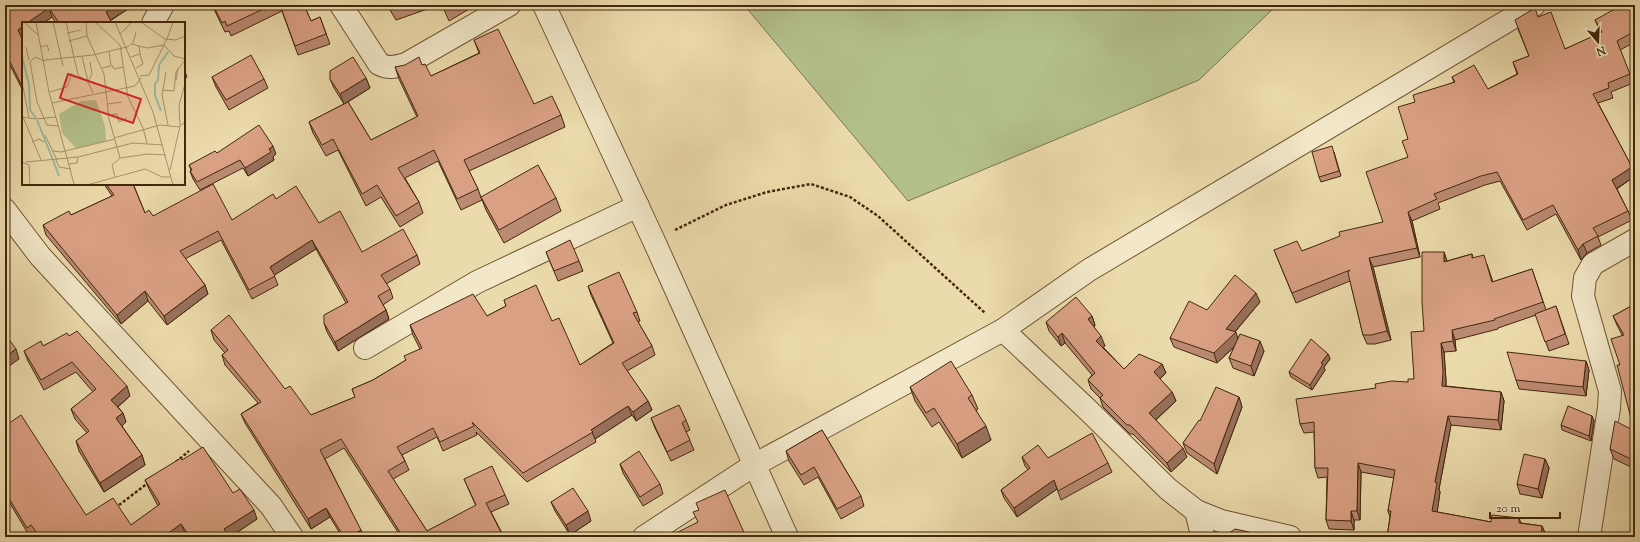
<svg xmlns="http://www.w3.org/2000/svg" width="1640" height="542" viewBox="0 0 1640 542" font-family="'Sorts Mill Goudy',serif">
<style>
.green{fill:#b3c08c;stroke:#7b744c}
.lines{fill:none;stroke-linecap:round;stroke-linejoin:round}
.minor-casing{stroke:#6d5434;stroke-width:24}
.path{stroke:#43280c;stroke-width:2.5;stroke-dasharray:3 2;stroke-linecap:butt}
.minor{stroke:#f2e7c8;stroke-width:22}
.wall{fill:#bb8a72;stroke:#43280c}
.shaded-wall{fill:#99705c;stroke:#43280c}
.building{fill:#daa084;stroke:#43280c}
.inset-river{fill:none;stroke:#99bba6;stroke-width:2}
.inset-road{fill:none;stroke:#a8936b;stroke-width:1}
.view{fill:#d62828;fill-opacity:0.15;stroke:#d62828;stroke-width:2}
.inset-edge{fill:none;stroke:#43280c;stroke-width:2}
</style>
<rect width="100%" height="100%" fill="#ebdaab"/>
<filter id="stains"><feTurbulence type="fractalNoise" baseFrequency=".005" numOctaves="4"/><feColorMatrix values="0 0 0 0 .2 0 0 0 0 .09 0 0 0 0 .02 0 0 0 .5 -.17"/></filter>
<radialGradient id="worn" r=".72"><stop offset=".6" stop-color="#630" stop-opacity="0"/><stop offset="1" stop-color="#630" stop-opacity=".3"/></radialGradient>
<polygon class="green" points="744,5 1277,5 1199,80 908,201"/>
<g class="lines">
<g class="minor-casing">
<g id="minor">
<path d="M341 5 379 64C389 69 395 67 406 64L509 5"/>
<polyline points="544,5 654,241 787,537"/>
<polyline points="153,23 163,5"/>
<polyline points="5,210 40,256 271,506 292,537"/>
<polyline points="1003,330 1089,411 1168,489 1196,511 1221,521 1290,537"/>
<polyline points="365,348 477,282 638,206"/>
<polyline points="1196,511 1200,527 1204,537"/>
<polyline points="644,537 754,465 1003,330 1089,270 1534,5"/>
<polyline points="1589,537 1609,408 1610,391 1583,296 1585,278 1593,264 1635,240"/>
</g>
</g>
<g class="path">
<polyline points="675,230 726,205 767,192 811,184 850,197 878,216 985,313"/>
<polyline points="176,462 189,451"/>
<polyline points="115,508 148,483"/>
</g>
<use href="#minor" class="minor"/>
</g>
<g class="wall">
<polygon points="5,5 130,5 131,7 110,21 112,23 56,23 52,17 22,38 23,41 23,91 11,67 5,70"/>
<polygon points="212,5 304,5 311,21 320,17 330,44 298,55 282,11 231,36 229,31 225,32"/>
<polygon points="387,5 439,5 396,20"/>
<polygon points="442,5 476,5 449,21"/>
<polygon points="1635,5 1635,42 1620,50 1633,83 1611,92 1613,98 1598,103 1632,167 1635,175 1635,176 1617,189 1628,211 1632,220 1598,237 1601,245 1587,253 1581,260 1556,214 1527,230 1500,181 1485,185 1438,203 1440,209 1412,221 1420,257 1373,267 1391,340 1375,344 1367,344 1363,335 1350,281 1296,303 1274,250 1302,251 1383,222 1408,157 1408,139 1415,102 1454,82 1452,77 1488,89 1517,74 1513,62 1529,56 1518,29 1538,17 1565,49 1601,33 1595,20"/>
<polygon points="474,40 534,104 561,115 565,127 469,171 478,189 482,200 461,210 438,161 405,178 419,202 423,213 400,227 381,197 366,206 338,150 326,156 313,133 309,122 344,104 334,88 330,79 366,78 370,88 348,102 371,140 417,117 399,79 395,67 422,65 431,76 479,53"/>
<polygon points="184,69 187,77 184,79"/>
<polygon points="212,77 264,79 268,88 229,110 216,87"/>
<polygon points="1334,152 1341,176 1321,182 1319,177"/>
<polygon points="217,153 276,154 273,157 274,160 248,176 243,168 200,190 193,179 190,171 191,170 189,165"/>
<polygon points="104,184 138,184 134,186 145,213 153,216 232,220 276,199 319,223 362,252 417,255 420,264 386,284 390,289 393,298 383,305 386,310 389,319 338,351 327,332 324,323 346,303 316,249 274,275 278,285 252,299 221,240 185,259 205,285 208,294 167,325 148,301 121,324 46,235 43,225 71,215 112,196"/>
<polygon points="481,197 556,198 561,211 504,243 486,210"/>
<polygon points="546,252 579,261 583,271 558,281"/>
<polygon points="1444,252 1447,261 1472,254 1473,258 1487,264 1493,282 1532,269 1546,310 1556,306 1569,344 1549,351 1536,315 1498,328 1498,329 1455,340 1456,351 1444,352 1446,381 1446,386 1501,392 1504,401 1501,430 1451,425 1439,489 1440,492 1437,512 1491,522 1519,518 1521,523 1542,526 1546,535 1546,537 1387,537 1390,517 1388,511 1394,478 1361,472 1360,520 1354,520 1354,530 1329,529 1326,520 1327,477 1318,478 1315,468 1314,432 1304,433 1300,424 1376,388 1408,382 1414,379 1424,331"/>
<polygon points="588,286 637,312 640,321 638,322 652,346 655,355 627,371 648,401 652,410 636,421 632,415 595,439 596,442 527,482 476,432 477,435 443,451 437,437 402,455 405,461 409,470 393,479 427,531 476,506 464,479 505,495 509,504 491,512 504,537 401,537 344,448 325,459 364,537 342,537 330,517 311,529 245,423 241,414 258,403 225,365 222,355 225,353 214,340 211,330 285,389 311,415 355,397 352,389 373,380 406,360 420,349 413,335 410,325 487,316 506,306 504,300 552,321 580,365 613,343 591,295"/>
<polygon points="1260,302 1235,332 1238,339 1264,351 1254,376 1233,368 1229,358 1234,347 1217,363 1174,347 1170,338 1207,310"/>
<polygon points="1635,304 1635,427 1631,418 1620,365 1622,335 1617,325 1613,316"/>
<polygon points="1092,316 1095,325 1094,327 1105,346 1103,347 1124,369 1162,364 1166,373 1160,379 1172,392 1176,401 1156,420 1187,457 1171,472 1133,434 1130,434 1103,407 1100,398 1091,389 1088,380 1092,375 1065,343 1061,346 1049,331 1046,322"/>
<polygon points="69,336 130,396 118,407 123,413 126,422 122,426 142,455 145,465 104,492 79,451 76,441 87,433 75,419 71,409 93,392 76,372 44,390 28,361 24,351 43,346"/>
<polygon points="1328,354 1330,359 1324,367 1325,370 1312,390 1291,377 1289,372"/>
<polygon points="1586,361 1589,370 1586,396 1519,389 1516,380"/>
<polygon points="910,387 972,395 978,409 976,410 991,440 962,458 939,422 932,427 915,401"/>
<polygon points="1239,397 1242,407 1217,474 1187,453 1183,443 1200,421"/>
<polygon points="1592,416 1594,421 1591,441 1562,430 1561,425"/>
<polygon points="651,418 686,420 690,430 686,432 694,450 671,461 655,428"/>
<polygon points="5,426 86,515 131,525 158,506 149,489 145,480 182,460 233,493 257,519 230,537 187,537 185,533 179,537 37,537 35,534 30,537 5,495"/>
<polygon points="822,430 861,496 864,506 841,519 818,477 804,485 789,461 786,451"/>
<polygon points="1635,431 1635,469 1614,459 1610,449"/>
<polygon points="1022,457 1048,458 1108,463 1112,472 1061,500 1057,489 1017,517 1004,498 1001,490 1028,470 1025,466"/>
<polygon points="1545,459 1549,468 1542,498 1520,494 1517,484"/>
<polygon points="620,464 660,484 663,494 643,506 623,473"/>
<polygon points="551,502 591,521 570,535 555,511"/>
</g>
<g class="shaded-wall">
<polygon points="117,5 130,5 131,7 109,21 106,12"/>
<polygon points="49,8 52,17 44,23 27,23"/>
<polygon points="23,26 23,38 21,39 18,30"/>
<polygon points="366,78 370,88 344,104 340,94"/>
<polygon points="273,146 276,154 273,157 274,160 248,176 245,168"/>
<polygon points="1632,167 1635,176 1616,189 1612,180"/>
<polygon points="1408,212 1412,221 1420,257 1417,248"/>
<polygon points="312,240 316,249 273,276 270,267"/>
<polygon points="1583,244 1587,253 1581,260 1578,250"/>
<polygon points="1444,252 1447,261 1444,262"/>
<polygon points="1369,258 1373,267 1391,340 1387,331"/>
<polygon points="205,285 208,294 167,325 164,316"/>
<polygon points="145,291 148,301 121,324 117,315"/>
<polygon points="1256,293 1260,302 1232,335 1236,332 1239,342 1217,363 1214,353 1226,329"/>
<polygon points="386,310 389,319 338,351 335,342"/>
<polygon points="1092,316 1095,325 1091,328 1088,319"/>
<polygon points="1452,330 1455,340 1456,351 1453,341"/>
<polygon points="1062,333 1065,343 1061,346 1058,337"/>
<polygon points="1101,336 1105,346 1100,350 1096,341"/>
<polygon points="1260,341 1264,351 1254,376 1251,366"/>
<polygon points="1441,343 1444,352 1446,381 1445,395 1442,386"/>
<polygon points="16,349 19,359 5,369 5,357"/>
<polygon points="1328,354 1330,359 1324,367 1325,370 1312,390 1310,385 1321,363"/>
<polygon points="1586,361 1589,370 1586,396 1583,387"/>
<polygon points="1162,364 1166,373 1157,381 1154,372"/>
<polygon points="127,386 130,396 115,409 111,400"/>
<polygon points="1172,392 1176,401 1153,422 1149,413"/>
<polygon points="1501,392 1504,401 1501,430 1498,420"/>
<polygon points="1239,397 1242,407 1217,474 1214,464"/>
<polygon points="648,401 652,410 636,421 633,412"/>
<polygon points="628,406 632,415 595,439 591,430"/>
<polygon points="123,413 126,422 120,428 116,418"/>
<polygon points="1448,416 1451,425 1439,489 1440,492 1436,521 1432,511 1435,482"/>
<polygon points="1592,416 1594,421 1591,441 1589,436"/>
<polygon points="986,426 991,440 962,458 957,444"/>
<polygon points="1183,448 1187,457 1171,472 1167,463"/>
<polygon points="142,455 145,465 104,492 100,483"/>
<polygon points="1545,459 1549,468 1542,498 1538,489"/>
<polygon points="1358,463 1361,472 1360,520 1357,511"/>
<polygon points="1054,480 1057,489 1017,517 1014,508"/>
<polygon points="326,508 330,517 311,529 308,519"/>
<polygon points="254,510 257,519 230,537 227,537 224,529"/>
<polygon points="588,511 591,521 570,535 566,525"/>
<polygon points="1351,511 1354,520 1354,530 1351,521"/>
<polygon points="181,524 185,533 179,537 163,537"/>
<polygon points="1542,526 1546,535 1546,537 1541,537"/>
<polygon points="361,530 364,537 350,537"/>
</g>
<g class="building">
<polygon points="5,5 117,5 106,12 112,23 59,23 49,8 27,23 23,23 23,26 18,30 23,41 23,88 8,58 5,59"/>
<polygon points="213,5 272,5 227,26 225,21 222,23"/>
<polygon points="280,5 304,5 311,21 320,17 326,34 295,46"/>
<polygon points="443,5 449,5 444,8"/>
<polygon points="1622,5 1635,5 1635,31 1617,41 1630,74 1608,83 1609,88 1593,94 1632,167 1612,180 1628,211 1593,228 1598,236 1583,244 1578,250 1553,205 1523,220 1497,172 1481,176 1434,194 1437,199 1408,212 1417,248 1369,258 1387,331 1371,335 1363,335 1348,273 1350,270 1292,293 1274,250 1297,241 1302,251 1340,236 1339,232 1383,222 1366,172 1408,157 1402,141 1408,139 1398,107 1415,102 1413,95 1455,82 1452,77 1474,65 1488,89 1518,74 1513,62 1529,56 1515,20 1535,8 1538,17 1551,12 1565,49 1602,32 1595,20"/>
<polygon points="498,29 534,104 552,96 561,115 464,160 478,189 457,199 434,150 398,168 419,202 396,216 377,185 362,194 333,139 322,145 309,122 348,102 371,140 418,116 395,67 405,65 419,57 422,65 425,64 431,76 480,53 474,40"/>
<polygon points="251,55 264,79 226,100 212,77"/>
<polygon points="353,57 366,78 340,94 330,79 330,71"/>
<polygon points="259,125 273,146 269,149 271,152 245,168 240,160 197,182 190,171 192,170 189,165 215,151 217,153"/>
<polygon points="1332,146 1339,171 1319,177 1312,152"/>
<polygon points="538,165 556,198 499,230 481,197"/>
<polygon points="106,184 133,184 145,213 149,210 153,216 213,184 232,220 273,194 276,199 296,186 319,223 340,211 362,252 403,229 417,255 381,275 390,289 378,296 386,310 335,342 324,323 324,315 348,302 312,240 270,267 275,276 249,290 218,231 180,251 205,285 164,316 145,291 117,315 43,225 69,211 71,215 114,195"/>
<polygon points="570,240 579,261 554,271 546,252"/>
<polygon points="1422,252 1444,252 1444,262 1472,254 1472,258 1484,255 1492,282 1532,269 1543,302 1494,319 1495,320 1452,330 1453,341 1441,343 1443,372 1442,386 1501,392 1498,420 1448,416 1435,482 1437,483 1432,511 1491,522 1492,515 1519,518 1519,523 1542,526 1541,537 1387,537 1391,511 1388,511 1395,470 1358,463 1357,511 1351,511 1351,521 1326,520 1328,468 1315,468 1314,422 1300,424 1296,399 1376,388 1375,384 1392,381 1408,382 1408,379 1414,379 1411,332 1424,331 1422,302"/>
<polygon points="619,272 637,312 633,313 652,346 622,363 648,401 633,412 628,406 591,430 593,432 523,473 472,422 474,426 440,442 433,428 397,447 405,461 388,471 427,531 476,505 464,479 492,466 505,495 486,503 503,536 501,537 403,537 341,439 320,450 361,530 350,537 344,537 326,508 308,519 241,414 261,402 222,355 228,350 211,330 229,315 285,389 290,386 311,415 355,397 352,389 373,380 406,360 404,356 422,348 410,325 473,294 487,316 506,306 504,300 536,285 552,321 559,318 580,365 614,343 588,286"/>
<polygon points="1235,275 1256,293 1226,329 1236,332 1214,353 1170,338 1189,301 1207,310"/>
<polygon points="1076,297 1092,316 1088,319 1101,336 1096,341 1124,369 1139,354 1162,364 1154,372 1172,392 1149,413 1183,448 1167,463 1130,425 1127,425 1100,398 1103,395 1088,380 1095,373 1062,333 1058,337 1046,322"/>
<polygon points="1635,304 1635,418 1631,418 1617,365 1620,365 1611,339 1624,335 1613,316"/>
<polygon points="1556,306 1565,334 1545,342 1535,314"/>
<polygon points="77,331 127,386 111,400 123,413 116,418 142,455 100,483 76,441 89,431 71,409 96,389 72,362 41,380 24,351 41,341 43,346 67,333 69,336"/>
<polygon points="5,334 16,349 5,357"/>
<polygon points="1240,334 1260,341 1251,366 1229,358"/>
<polygon points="1311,339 1328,354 1321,363 1323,364 1310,385 1289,372"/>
<polygon points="1507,352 1586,361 1583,387 1516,380"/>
<polygon points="951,361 972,395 968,398 986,426 957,444 934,408 926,413 910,387"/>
<polygon points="1216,387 1239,397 1214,464 1183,443 1199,420 1200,421"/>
<polygon points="679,405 686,420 682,423 690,440 667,452 651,418"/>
<polygon points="1568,406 1592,416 1589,436 1561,425"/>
<polygon points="21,415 86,515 113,498 131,525 160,504 145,480 181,458 182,460 203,447 233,493 240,489 254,510 224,529 229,537 190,537 181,524 163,537 40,537 31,525 27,528 5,492 5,426"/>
<polygon points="1615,421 1635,431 1635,461 1610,449"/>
<polygon points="822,430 861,496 837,509 814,467 801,475 786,451"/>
<polygon points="1092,433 1108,463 1058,491 1054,480 1014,508 1001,490 1030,468 1022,457 1038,445 1048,458"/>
<polygon points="639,451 660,484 640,497 620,464"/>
<polygon points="1524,454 1545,459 1538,489 1517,484"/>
<polygon points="573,488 588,511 566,525 551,502"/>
<polygon points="725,490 746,537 668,537 698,522 693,512 699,510 696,503"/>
<polygon points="1235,529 1249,532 1252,537 1223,537"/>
</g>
<g transform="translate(22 22)">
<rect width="163" height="163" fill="#ebdaab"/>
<path d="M74 78 83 104 84 119 54 126 40 111 37 92 59 79Z" fill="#b3c08c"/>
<path class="inset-river" d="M0 34 7 63 8 88 14 96M139 89 133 73V62L136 58 137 43 146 30M15 98 31 138M31 138 37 154"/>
<path class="inset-road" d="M2 0 16 13M14 0 27 70 52 162M31 0 41 44M44 0 56 53 66 60 71 71M64 0 65 14 82 52 87 97 98 136M73 0 98 23 106 75 121 106 125 121M93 0 131 90 151 163M119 0 143 17 154 18 163 14M45 11 59 8M98 12 110 0M145 17 151 0M47 19 65 14M142 23 152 34 163 37M117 24 125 26 142 23M4 25 7 38M19 25 25 23 27 29M60 35 66 59M109 35 118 32 117 24 110 22M23 38 71 33 105 25 111 21 114 10M23 39 13 35 8 40 15 80 25 103 37 104M90 43 92 47 101 45M80 46 89 44 87 30M114 46 121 42 118 32M144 50 140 73 146 103M118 54 127 53 145 17M154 58 156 46M66 59 70 52 68 40M0 60 7 96M140 68 152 69 154 50 163 38M27 70 45 65 50 51M30 81 113 64 119 56M86 82 100 80M87 93 95 92 97 100 105 96M0 95 14 97 34 95M1 95 19 138M158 103 157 83 163 62M23 113 35 138M92 116 138 103 158 105M10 120 17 117 22 120M31 129 39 130 93 117M34 138 37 145 49 147M0 140 7 143 8 163M4 140 56 135 111 121 141 123M47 142 55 141 56 135M148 148 158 104 163 100M93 155 90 143 98 136 126 132 144 133M65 163 123 147 140 155H149"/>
<path class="view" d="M46 52 119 77 111 101 38 76Z"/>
<rect width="163" height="163" class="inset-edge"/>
</g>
<rect width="1640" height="542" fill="none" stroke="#ebdaab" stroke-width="20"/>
<rect x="6" y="6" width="1628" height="530" fill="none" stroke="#43280c" stroke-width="2"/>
<rect x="10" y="10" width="1620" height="522" fill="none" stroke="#43280c"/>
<g transform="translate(1598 42) rotate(161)" stroke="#f2e7c8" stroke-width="3" paint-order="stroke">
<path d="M0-3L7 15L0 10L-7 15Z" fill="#43280c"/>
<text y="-6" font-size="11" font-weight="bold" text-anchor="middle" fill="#43280c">N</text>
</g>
<path d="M1490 512v6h70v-6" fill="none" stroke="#43280c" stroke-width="2"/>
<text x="1496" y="512" font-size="12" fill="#43280c" stroke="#f2e7c8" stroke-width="3" paint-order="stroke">20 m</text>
<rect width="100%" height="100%" filter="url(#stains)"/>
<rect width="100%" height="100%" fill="url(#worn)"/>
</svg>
